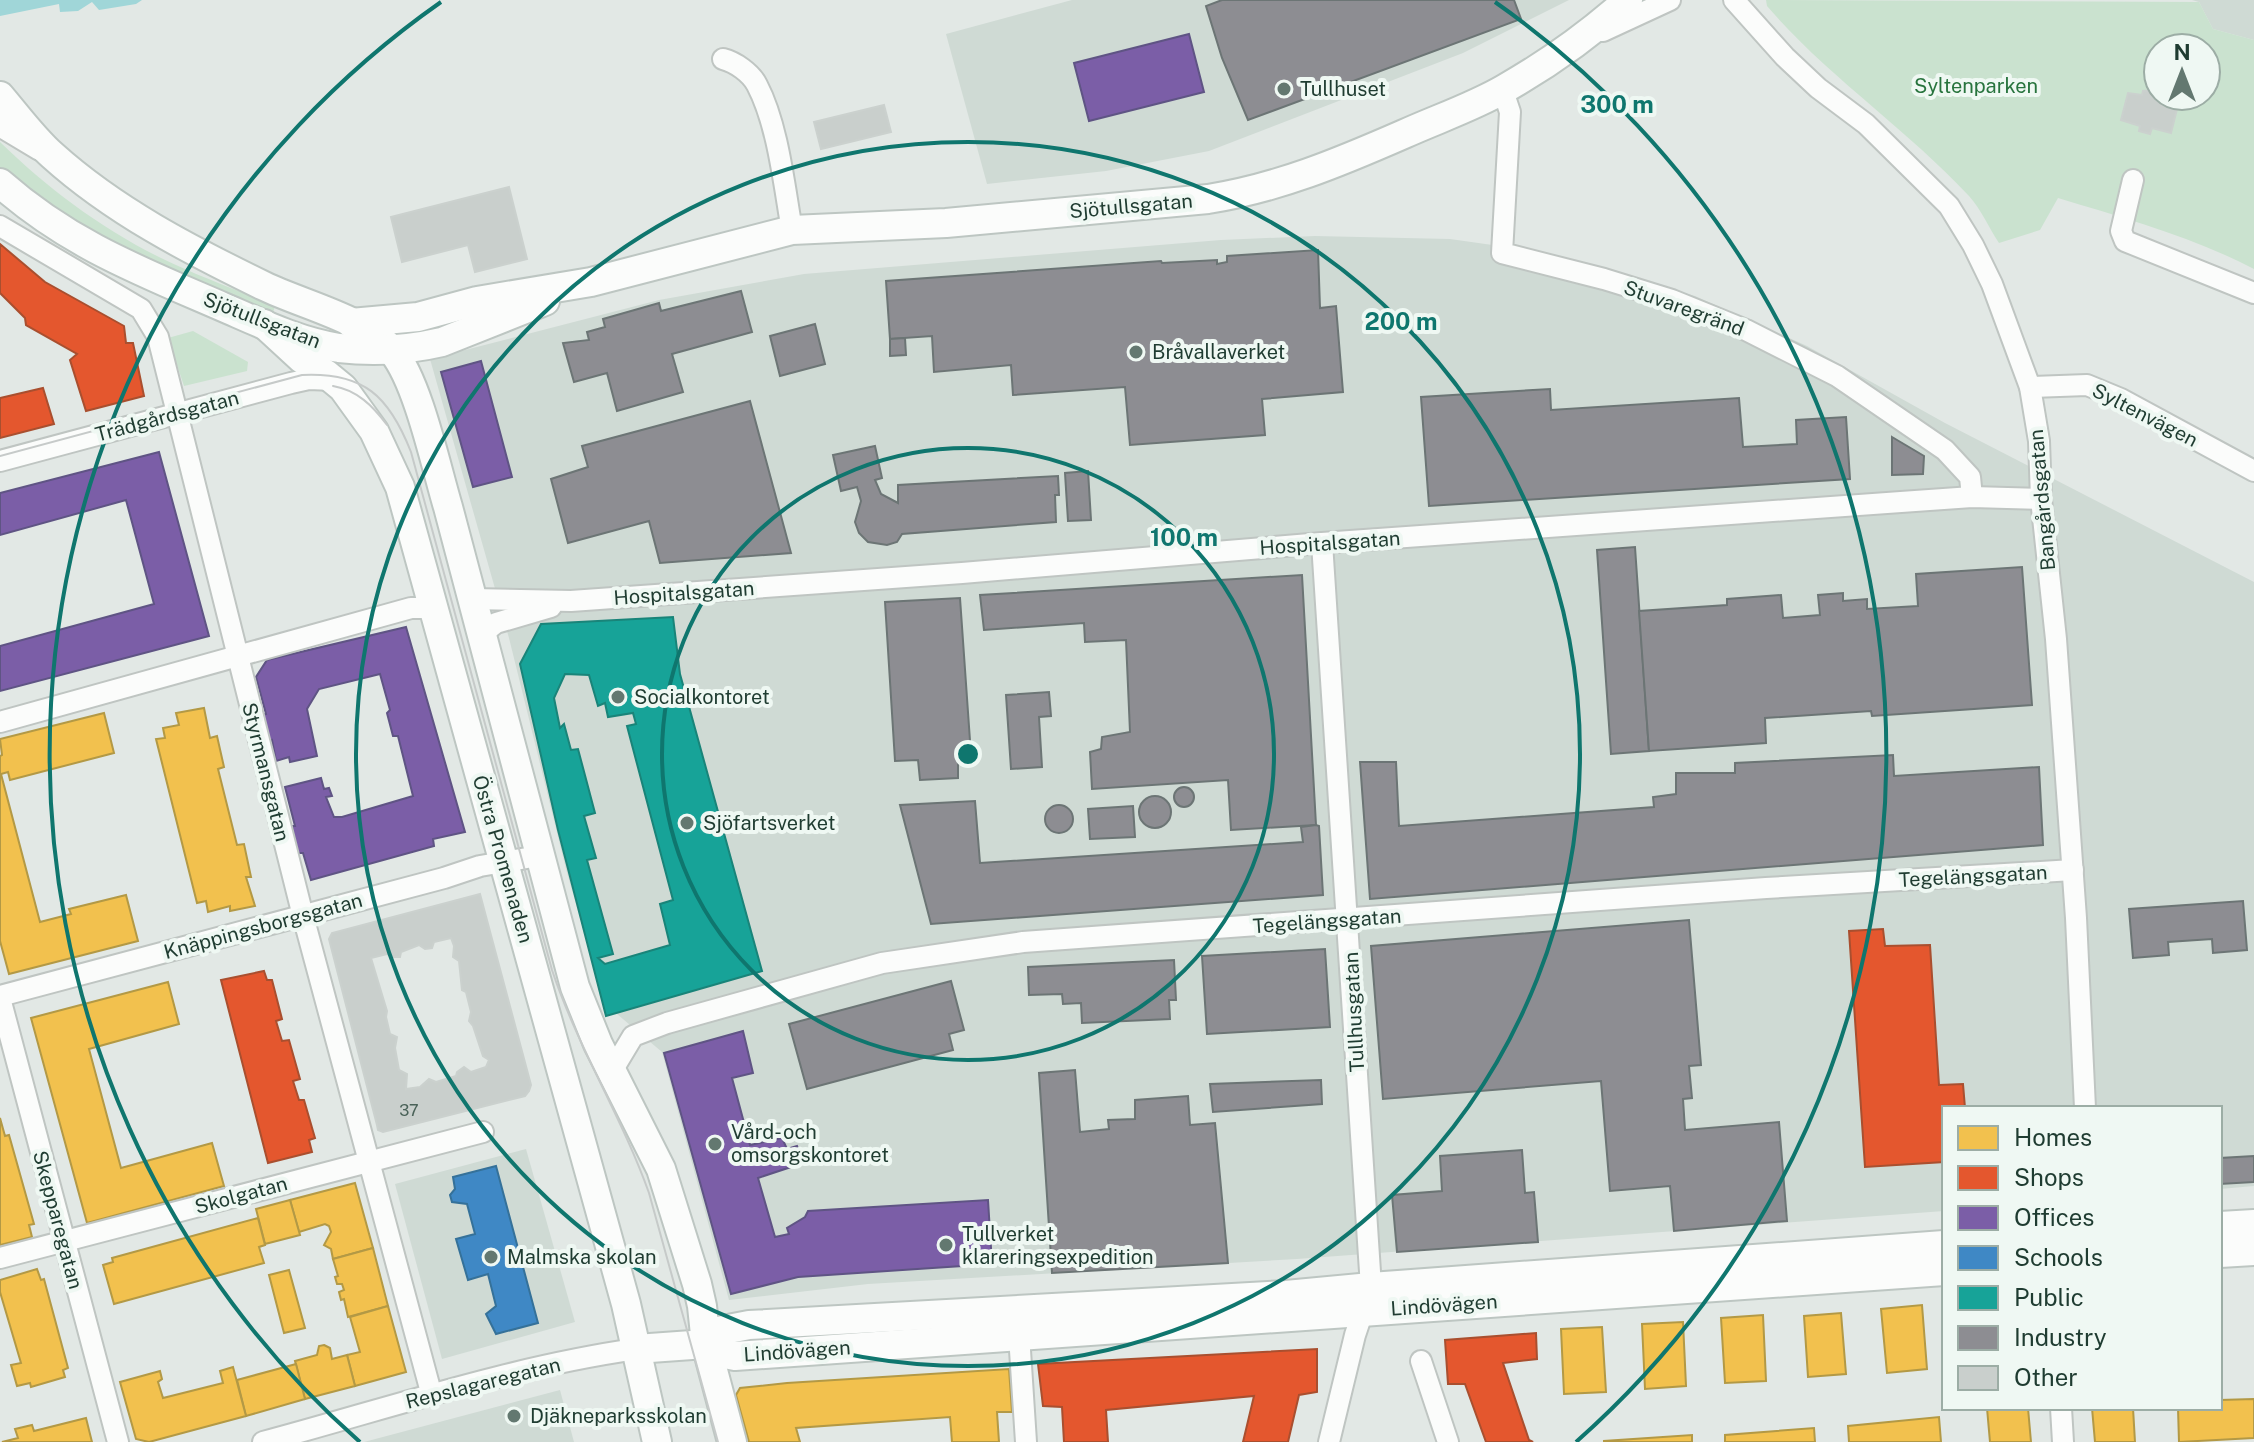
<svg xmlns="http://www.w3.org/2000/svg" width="2254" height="1442" viewBox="0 0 2254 1442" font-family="'Public Sans',sans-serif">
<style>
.built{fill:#cfdad4}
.green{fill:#cae2cf;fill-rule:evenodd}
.water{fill:#a0d6d8}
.homes{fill:#f2c14e;stroke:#b39945;stroke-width:2}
.shops{fill:#e4572e;stroke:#a94f2f;stroke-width:2}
.offices{fill:#7b5ea7;stroke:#5f5484;stroke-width:2}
.schools{fill:#3f88c5;stroke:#357199;stroke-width:2}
.public{fill:#17a398;stroke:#198479;stroke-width:2;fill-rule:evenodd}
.industry{fill:#8d8d92;stroke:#6c7575;stroke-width:2}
.building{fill:#c9cfcc;stroke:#cbd1ce;stroke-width:2;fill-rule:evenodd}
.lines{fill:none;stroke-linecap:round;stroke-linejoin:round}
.minor-casing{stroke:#bfc5c2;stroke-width:24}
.tertiary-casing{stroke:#bfc5c2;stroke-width:28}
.secondary-casing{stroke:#bdc6c2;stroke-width:32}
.minor{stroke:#fbfcfb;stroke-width:20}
.tertiary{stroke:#fbfcfb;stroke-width:24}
.secondary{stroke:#fbfcfb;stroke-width:28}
.tram{stroke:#c6cac9;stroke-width:2}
.ring{fill:none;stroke:#0f766e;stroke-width:4}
.poi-dot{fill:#637870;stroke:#eff8f3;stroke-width:3}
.labels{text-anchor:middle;stroke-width:8;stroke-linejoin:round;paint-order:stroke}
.number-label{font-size:16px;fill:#4a6258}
.park-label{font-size:20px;fill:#28743e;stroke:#eff8f3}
.poi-label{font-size:20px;fill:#1f3c31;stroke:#eff8f3;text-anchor:start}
.street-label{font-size:20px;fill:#1f3c31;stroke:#eff8f3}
.centre{fill:#0f766e;stroke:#eff8f3;stroke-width:4}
.ring-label{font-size:24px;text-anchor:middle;font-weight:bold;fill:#0f766e;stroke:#eff8f3;stroke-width:8;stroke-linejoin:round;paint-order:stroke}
</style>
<rect width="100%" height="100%" fill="#e2e8e5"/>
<g class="built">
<polygon points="1072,0 1569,0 1463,53 1209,151 1106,171 987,184 946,34"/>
<polygon points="2192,0 2254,0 2254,40 2213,29 2199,2"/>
<polygon points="1315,236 1450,239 1534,251 1695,296 1807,346 1945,423 2254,582 2254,1186 2220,1189 2220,1108 1944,1108 1944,1211 1297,1259 868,1284 729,1300 662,1052 604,1003 566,869 509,638 430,359 659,300 804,274 1221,240"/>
<polygon points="526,1149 575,1322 442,1359 395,1184"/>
<polygon points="560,1390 574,1442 364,1442"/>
</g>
<g class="green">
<path d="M1766 0 2199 2 2213 29 2254 40V269C2193 237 2124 218 2058 198L2040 230 1999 243C1989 228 1981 209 1969 196 1906 128 1827 76 1767 6ZM2158 48H2206V96H2158Z"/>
<path d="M0 142C47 188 102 229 161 258 198 276 237 290 275 306L272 317 102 240 15 182 0 167Z"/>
<polygon points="193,331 248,362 247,371 184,386 168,338"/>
</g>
<polygon class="water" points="0,0 142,0 136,4 99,10 92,2 78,11 60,12 59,4 0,16"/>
<g class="homes">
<polygon points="204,708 210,738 217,736 224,767 218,769 237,845 244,844 251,877 246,877 255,906 230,911 230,906 208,912 206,901 197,903 156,739 165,738 163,728 179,725 176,713"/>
<polygon points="104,713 114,753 10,780 8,772 1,774 40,922 71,914 69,909 126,895 138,941 9,974 0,941 0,756 2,755 0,739"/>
<polygon points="168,982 179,1024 89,1049 121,1168 212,1143 224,1186 87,1223 31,1018"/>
<polygon points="0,1118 5,1136 9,1135 34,1224 29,1225 32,1237 0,1245"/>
<polygon points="355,1183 373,1248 333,1259 331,1249 324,1245 331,1232 329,1226 325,1224 299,1232 290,1200"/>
<polygon points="290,1200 300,1235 265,1244 256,1209"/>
<polygon points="258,1218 265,1245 259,1247 264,1263 114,1304 103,1265 113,1262 112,1258"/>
<polygon points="373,1248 388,1306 348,1317 344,1299 341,1300 339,1292 344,1290 342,1284 337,1284 335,1277 338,1276 333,1259"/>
<polygon points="37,1269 41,1280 44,1279 68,1368 63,1370 65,1377 31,1387 30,1383 17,1386 11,1365 21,1363 0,1292 0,1280"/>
<polygon points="289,1270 305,1328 284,1333 269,1275"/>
<polygon points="1922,1305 1927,1369 1887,1373 1881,1309"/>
<polygon points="388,1306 406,1372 355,1386 347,1355 360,1352 350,1317"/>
<polygon points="1841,1313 1846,1374 1808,1377 1804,1316"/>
<polygon points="1763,1315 1766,1381 1725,1383 1721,1318"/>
<polygon points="1683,1322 1686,1386 1645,1389 1642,1324"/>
<polygon points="1602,1327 1606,1392 1564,1394 1561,1329"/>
<polygon points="324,1345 330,1348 332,1359 347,1355 355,1386 305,1399 295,1361 317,1355 319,1346"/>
<polygon points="296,1364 305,1399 246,1416 237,1380"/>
<polygon points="233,1367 246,1416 149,1442 136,1439 120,1382 160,1371 162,1379 158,1382 163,1398 223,1383 220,1371"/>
<polygon points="1009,1369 1012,1412 997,1412 999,1442 952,1442 950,1417 796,1428 800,1442 749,1442 736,1395 740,1388 787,1383"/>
<polygon points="2254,1399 2254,1438 2179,1442 2178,1408 2220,1408 2220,1400"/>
<polygon points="1987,1408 2028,1408 2031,1442 1990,1442"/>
<polygon points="2092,1408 2133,1408 2135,1442 2095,1442"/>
<polygon points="1939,1417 1941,1442 1849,1442 1848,1426"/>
<polygon points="86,1418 92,1442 2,1442 18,1438 15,1429 32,1425 34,1431"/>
<polygon points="1814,1428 1815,1442 1725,1442 1725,1435"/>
<polygon points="1692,1435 1692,1442 1604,1442 1604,1441"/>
</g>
<g class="shops">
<polygon points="0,244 45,282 124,326 126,343 133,343 144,396 86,411 70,360 77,354 26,325 25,318 0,293"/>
<polygon points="43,388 54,424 0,438 0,398"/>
<polygon points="1883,929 1885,946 1930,945 1939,1085 1963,1084 1965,1108 1944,1108 1944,1162 1865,1167 1849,931"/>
<polygon points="264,971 267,980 272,980 282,1019 276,1021 282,1041 289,1040 300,1079 293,1081 299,1100 304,1100 315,1138 309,1140 312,1152 268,1163 221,980"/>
<polygon points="1536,1333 1537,1359 1503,1363 1529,1440 1533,1442 1486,1442 1465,1384 1448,1384 1445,1340"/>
<polygon points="1317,1349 1317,1392 1299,1395 1288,1442 1243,1442 1254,1396 1106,1410 1108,1442 1064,1442 1062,1407 1043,1406 1038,1364"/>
</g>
<g class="offices">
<polygon points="1189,34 1204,92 1089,121 1074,63"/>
<polygon points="481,361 512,477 473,487 441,372"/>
<polygon points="159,452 209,636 0,691 0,646 154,604 126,500 0,535 0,493"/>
<polygon points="406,627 465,832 433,839 434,846 311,880 303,853 298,853 292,826 295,826 285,787 321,778 324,789 329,788 332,796 326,797 334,817 342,817 413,796 398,736 393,736 387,713 390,710 380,674 319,689 307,709 317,756 290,762 289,757 276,761 272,740 267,743 261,715 266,714 256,677 267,660"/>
<polygon points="743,1031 753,1073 732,1078 750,1145 782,1138 787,1149 797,1146 803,1163 758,1178 775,1237 789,1234 787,1228 805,1217 808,1211 988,1200 992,1264 798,1277 731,1294 664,1053"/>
</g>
<polygon class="schools" points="496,1166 538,1323 496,1334 486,1314 496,1306 488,1274 468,1280 456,1239 475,1234 467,1204 452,1202 450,1195 455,1189 453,1177"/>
<path class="public" d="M673 617 680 674 762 971 606 1016 558 830 520 664 541 624ZM565 674 589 675 598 706 605 703 608 717 633 713 636 724 627 726 673 900 660 904 670 945 605 964 598 958 613 954 587 860 596 858 584 816 595 813 578 749 571 750 564 724 560 728 554 698Z"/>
<g class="industry">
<polygon points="1222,0 1514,0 1521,19 1248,120 1222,58 1206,6"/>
<polygon points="1318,250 1320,308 1336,306 1343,392 1262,399 1265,435 1130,445 1125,387 1013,395 1011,365 934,372 932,336 890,339 886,281 1161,261 1162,263 1217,260 1217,264 1227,262 1227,256"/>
<polygon points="741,291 752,332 672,354 683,392 617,411 607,373 574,382 563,343 589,340 587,332 605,327 603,319 659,303 661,311"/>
<polygon points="815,324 825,364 780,376 770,336"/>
<polygon points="905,338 906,355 890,356 890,339"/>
<polygon points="1550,389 1551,410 1739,398 1743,447 1797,444 1796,420 1846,417 1850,479 1429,506 1421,397"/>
<polygon points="750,401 791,553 660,563 649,521 568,543 551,479 588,467 582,446"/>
<polygon points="1892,437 1924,456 1923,474 1892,475"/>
<polygon points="875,446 882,478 875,480 881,494 898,503 898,485 1058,476 1059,495 1055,495 1056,522 902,534 897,542 887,545 868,542 859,533 855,522 861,501 857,487 841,491 833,455"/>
<polygon points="1088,471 1091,520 1068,521 1065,473"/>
<polygon points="1635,547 1649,751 1611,754 1597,550"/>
<polygon points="2022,567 2032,705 1872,716 1871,711 1765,718 1766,743 1649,751 1639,611 1727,605 1727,599 1781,595 1783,618 1820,615 1818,595 1843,593 1843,601 1867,599 1867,609 1918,606 1916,574"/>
<polygon points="1302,575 1316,825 1231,830 1228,780 1092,789 1090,752 1101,749 1102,737 1130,732 1126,640 1085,642 1084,623 984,630 980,595"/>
<polygon points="960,598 971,755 958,756 958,778 920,780 918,760 895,761 885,602"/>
<polygon points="1049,692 1051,716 1039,717 1042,767 1011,769 1006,695"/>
<polygon points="1893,755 1894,776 2039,767 2043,845 1370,899 1360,762 1396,762 1399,826 1654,807 1653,797 1676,794 1676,773 1735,773 1735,763"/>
<circle cx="1184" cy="797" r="10"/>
<circle cx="1155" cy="812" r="16"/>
<polygon points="975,801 980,863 1303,842 1301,827 1316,825 1319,826 1323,895 931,924 900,805"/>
<circle cx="1059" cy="819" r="14"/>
<polygon points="1133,806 1135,837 1090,839 1088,809"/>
<polygon points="2243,901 2247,950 2213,953 2212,939 2168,942 2169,955 2133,958 2129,909"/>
<polygon points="1689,920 1701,1065 1689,1066 1692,1098 1683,1099 1685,1130 1779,1122 1787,1221 1674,1231 1670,1186 1610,1191 1601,1081 1383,1099 1371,946"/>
<polygon points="1325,949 1330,1027 1207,1034 1202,956"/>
<polygon points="1174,960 1176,1000 1169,1000 1170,1019 1082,1023 1081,1003 1063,1004 1062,994 1029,995 1028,967"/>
<polygon points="951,981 964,1030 949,1034 953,1050 807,1089 789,1024"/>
<polygon points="1075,1070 1080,1132 1109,1129 1108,1120 1135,1119 1135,1100 1188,1096 1190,1125 1215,1123 1228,1263 1052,1273 1039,1073"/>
<polygon points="1321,1080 1322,1104 1213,1112 1210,1084"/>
<polygon points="1522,1150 1525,1193 1534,1192 1538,1242 1397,1252 1392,1195 1442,1191 1440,1156"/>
<polygon points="2254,1156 2254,1182 2220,1184 2220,1158"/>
</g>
<g class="building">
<polygon points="2152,90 2158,91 2158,96 2166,97 2165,102 2178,105 2171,133 2152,128 2150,134 2139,131 2140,126 2121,120 2128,93 2142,95 2143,91"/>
<polygon points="884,105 891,132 821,149 814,122"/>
<polygon points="509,187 527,259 475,272 468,245 402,262 391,217"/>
<path d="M480 894 531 1085 529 1091 525 1096 383 1132 378 1130 377 1125 329 939 332 933ZM451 938 454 946 453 957 459 961 462 990 466 992 471 1012 469 1021 473 1026 483 1056 489 1060 486 1067 471 1072 464 1067 457 1072 456 1076 436 1082 429 1079 420 1087 406 1089 407 1074 399 1070 395 1048 397 1037 390 1034 386 1017 387 1011 371 958 387 954 392 957H400L401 952 419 945 425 949 432 948 434 942Z"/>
</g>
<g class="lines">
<g class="minor-casing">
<g id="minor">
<polyline points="1734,0 1785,57 1818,88 1866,124 1949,206 1973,245 1992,284 2030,387 2039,441 2041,499 2056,639 2076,918 2085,1108"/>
<polyline points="1603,31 1670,0"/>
<path d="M723 59C735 62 751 73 757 85 778 125 784 185 792 230"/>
<polyline points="1503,91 1510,112 1502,253 1604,279 1672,300 1746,330 1837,376 1945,450 1970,477 1972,497"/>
<polyline points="2133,180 2121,231 2125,241 2254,293"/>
<polyline points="0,226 141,309 158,337 303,916 432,1396"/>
<polyline points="2030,387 2087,385 2121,399 2254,471"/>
<polyline points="0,461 291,383 309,379 333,380"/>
<polyline points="1322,543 1371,1287 1355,1335 1329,1442"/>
<polyline points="472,599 571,601 962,573 1322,543 1901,502 1972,497 2041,499"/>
<polyline points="481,635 496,623 551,607"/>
<polyline points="0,722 411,608 435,608"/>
<polyline points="0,996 444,878 480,866 527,858"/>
<polyline points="0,998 118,1442"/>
<polyline points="612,1071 633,1036 667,1023 882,963 1023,942 1766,888 2073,870"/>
<polyline points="0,1258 483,1132"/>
<polyline points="1019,1335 1026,1442"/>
<polyline points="1421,1361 1448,1442"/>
<polyline points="2061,1408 2063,1442"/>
<path d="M263 1442C386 1409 510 1367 636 1349"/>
</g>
</g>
<g class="tertiary-casing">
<polyline id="tertiary" points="0,124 40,148"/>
</g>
<g class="secondary-casing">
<g id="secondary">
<path d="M0 96C17 116 33 138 52 155 114 211 190 250 264 286 303 305 366 319 393 352 418 382 436 467 448 507L575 987 598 1044 661 1169 697 1284 702 1306 706 1344 732 1442"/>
<path d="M0 183C69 244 140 271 223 307 260 323 299 342 339 348 373 352 408 350 442 342L545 301"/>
<path d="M351 323 418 317 477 301 591 282 792 230 946 223 1208 199C1278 188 1340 162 1404 134 1437 119 1473 107 1504 89 1548 64 1590 34 1628 0"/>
<polyline points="264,324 302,359 326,374 343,388 374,431 400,487 626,1304 657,1442"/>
<polyline points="2220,1226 2254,1224"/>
<polyline points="2220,1253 2254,1251"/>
<polyline points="706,1344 718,1331 749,1325 1286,1295 1371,1287 1944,1245"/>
<polyline points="706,1344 720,1353 735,1356 1944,1271"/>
<polyline points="636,1349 706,1344"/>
</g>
</g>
<use href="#minor" class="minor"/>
<use href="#tertiary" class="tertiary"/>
<use href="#secondary" class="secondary"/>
<g class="tram">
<path d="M333 386C357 390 373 406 387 425"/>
<path d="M0 456 302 375C364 372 389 396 411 452L552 970C578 1048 622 1117 649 1193L718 1442"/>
</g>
</g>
<g class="ring">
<circle cx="968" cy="754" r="306"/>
<circle cx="968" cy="754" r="612"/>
<path d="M360 1442A918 918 0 0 1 441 2M1495 2A918 918 0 0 1 1576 1442"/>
</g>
<g class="poi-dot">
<circle cx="1284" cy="89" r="8"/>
<circle cx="1136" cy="352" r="8"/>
<circle cx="618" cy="697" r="8"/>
<circle cx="687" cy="823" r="8"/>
<circle cx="715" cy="1144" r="8"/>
<circle cx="946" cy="1245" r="8"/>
<circle cx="491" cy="1257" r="8"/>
<circle cx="514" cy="1416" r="8"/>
</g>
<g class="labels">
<g class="number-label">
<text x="409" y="1116">37</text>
</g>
<g class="park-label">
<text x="1976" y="93">Syltenparken</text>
</g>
<g class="poi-label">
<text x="1300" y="96">Tullhuset</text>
<text x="1152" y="359">Bråvallaverket</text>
<text x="634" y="704">Socialkontoret</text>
<text x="703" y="830">Sjöfartsverket</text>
<text x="731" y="1139">Vård- och<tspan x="731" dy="23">omsorgskontoret</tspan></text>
<text x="962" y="1241">Tullverket<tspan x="962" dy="23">klareringsexpedition</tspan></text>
<text x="507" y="1264">Malmska skolan</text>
<text x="530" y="1423">Djäkneparksskolan</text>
</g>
<g class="street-label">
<text transform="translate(1131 206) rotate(-5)" y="7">Sjötullsgatan</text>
<text transform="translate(1684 308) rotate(20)" y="7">Stuvaregränd</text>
<text transform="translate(262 320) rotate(21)" y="7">Sjötullsgatan</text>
<text transform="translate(2145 415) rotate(27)" y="7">Syltenvägen</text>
<text transform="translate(167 416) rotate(-15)" y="7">Trädgårdsgatan</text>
<text transform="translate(2042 500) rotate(-95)" y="7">Bangårdsgatan</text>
<text transform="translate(1330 543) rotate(-4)" y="7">Hospitalsgatan</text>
<text transform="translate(684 593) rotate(-4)" y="7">Hospitalsgatan</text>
<text transform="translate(266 772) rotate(76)" y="7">Styrmansgatan</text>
<text transform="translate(503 859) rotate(74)" y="7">Östra Promenaden</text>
<text transform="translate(1973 876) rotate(-3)" y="7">Tegelängsgatan</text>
<text transform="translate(1327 921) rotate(-4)" y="7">Tegelängsgatan</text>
<text transform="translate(263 926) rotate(-15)" y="7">Knäppingsborgsgatan</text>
<text transform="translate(1354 1012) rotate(-93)" y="7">Tullhusgatan</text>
<text transform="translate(241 1195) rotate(-15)" y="7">Skolgatan</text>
<text transform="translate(58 1220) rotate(75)" y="7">Skepparegatan</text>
<text transform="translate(1444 1305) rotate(-4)" y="7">Lindövägen</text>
<text transform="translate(797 1351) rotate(-4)" y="7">Lindövägen</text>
<text transform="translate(483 1383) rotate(-14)" y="7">Repslagaregatan</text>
</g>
</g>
<circle cx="968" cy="754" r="12" class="centre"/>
<g class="ring-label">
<text x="1617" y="113">300 m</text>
<text x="1401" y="330">200 m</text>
<text x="1184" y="546">100 m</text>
</g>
<rect x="1942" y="1106" width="280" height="304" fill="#eff8f3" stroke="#9cada5" stroke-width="2"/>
<rect x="1958" y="1126" width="40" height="24" fill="#f2c14e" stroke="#9cada5" stroke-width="2"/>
<text x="2014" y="1146" font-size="24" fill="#1f3c31">Homes</text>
<rect x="1958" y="1166" width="40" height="24" fill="#e4572e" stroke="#9cada5" stroke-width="2"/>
<text x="2014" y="1186" font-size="24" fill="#1f3c31">Shops</text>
<rect x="1958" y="1206" width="40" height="24" fill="#7b5ea7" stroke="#9cada5" stroke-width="2"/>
<text x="2014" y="1226" font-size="24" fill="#1f3c31">Offices</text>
<rect x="1958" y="1246" width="40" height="24" fill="#3f88c5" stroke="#9cada5" stroke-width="2"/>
<text x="2014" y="1266" font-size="24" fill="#1f3c31">Schools</text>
<rect x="1958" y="1286" width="40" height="24" fill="#17a398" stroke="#9cada5" stroke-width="2"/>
<text x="2014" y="1306" font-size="24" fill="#1f3c31">Public</text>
<rect x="1958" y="1326" width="40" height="24" fill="#8d8d92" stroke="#9cada5" stroke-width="2"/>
<text x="2014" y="1346" font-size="24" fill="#1f3c31">Industry</text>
<rect x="1958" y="1366" width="40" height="24" fill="#c9cfcc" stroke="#9cada5" stroke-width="2"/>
<text x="2014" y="1386" font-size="24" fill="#1f3c31">Other</text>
<g transform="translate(2182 72)"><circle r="38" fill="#eff8f3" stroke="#9cada5" stroke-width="2"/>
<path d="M0-6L14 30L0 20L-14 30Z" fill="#637870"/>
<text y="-12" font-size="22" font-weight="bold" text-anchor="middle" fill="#1f3c31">N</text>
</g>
</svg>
